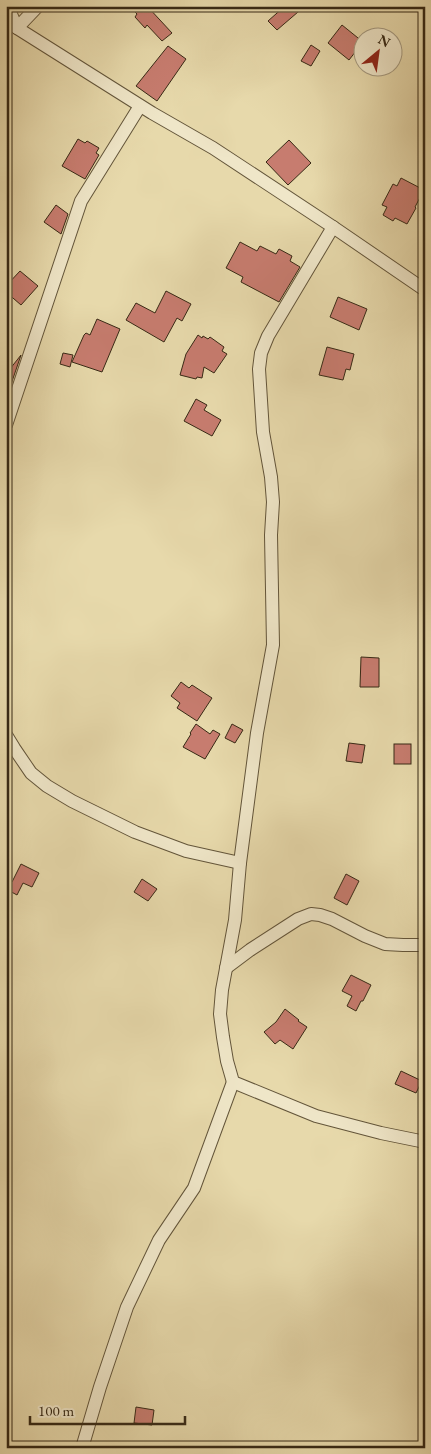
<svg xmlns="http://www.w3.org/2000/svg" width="431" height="1454" viewBox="0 0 431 1454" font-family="'EB Garamond',serif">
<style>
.building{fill:#c77c6f;stroke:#372915}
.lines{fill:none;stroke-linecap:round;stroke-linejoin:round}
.minor-casing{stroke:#63553a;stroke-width:14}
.minor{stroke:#efe6c8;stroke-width:12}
</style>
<rect width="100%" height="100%" fill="#e7d9ab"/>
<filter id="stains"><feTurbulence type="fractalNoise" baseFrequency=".004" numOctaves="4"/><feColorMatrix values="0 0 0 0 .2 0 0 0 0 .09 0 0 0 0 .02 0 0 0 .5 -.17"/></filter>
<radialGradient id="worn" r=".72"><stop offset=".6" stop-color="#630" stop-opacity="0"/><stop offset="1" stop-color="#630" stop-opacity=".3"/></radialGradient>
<g class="building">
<polygon points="129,6 147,6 172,33 162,41 147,25 145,28 135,17 137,14"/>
<polygon points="285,6 305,6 277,30 268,21"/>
<polygon points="342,25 363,42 349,60 328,43"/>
<polygon points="311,45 320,51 311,66 301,61"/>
<polygon points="168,46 186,59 157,101 136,86"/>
<polygon points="78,139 85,143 87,141 99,148 96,153 99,155 85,179 62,166"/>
<polygon points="289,140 311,163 288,185 266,162"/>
<polygon points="401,178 424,190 415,207 416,208 407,224 395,218 393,221 383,215 387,207 382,205 393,184 397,186"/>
<polygon points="56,205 68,214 61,234 44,222"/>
<polygon points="240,242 257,251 260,246 276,254 279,249 292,256 290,261 300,267 279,302 241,282 243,277 226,268"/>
<polygon points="20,271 38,286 21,305 6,292 6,286"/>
<polygon points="166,291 191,304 182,321 177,318 164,342 126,320 136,303 155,313"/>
<polygon points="338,297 367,309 359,330 330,317"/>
<polygon points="97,319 120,329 102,372 72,362 84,335 86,333 90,335"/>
<polygon points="198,335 202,338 203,336 208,339 210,337 224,347 222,351 227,354 214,373 204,367 202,378 197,377 196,379 180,375 186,354"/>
<polygon points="327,347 354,354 350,370 346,369 343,380 319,375"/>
<polygon points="63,353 73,355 70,367 60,364"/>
<polygon points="21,355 6,399 6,374"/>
<polygon points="196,399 207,405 204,410 221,420 212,436 184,421"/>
<polygon points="361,657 379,658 379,687 360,687"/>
<polygon points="181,682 189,688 192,685 212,698 197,721 177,708 180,703 171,696"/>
<polygon points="196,724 210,734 213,730 220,734 205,759 183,747 191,734 190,733"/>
<polygon points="232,724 243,730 235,743 225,738"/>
<polygon points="349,743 365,745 362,763 346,761"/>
<rect x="394" y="744" width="17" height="20"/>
<polygon points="21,864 39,873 32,887 23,883 17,895 6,889 6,885 9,880 12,882"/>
<polygon points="346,874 359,881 347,905 334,898"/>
<polygon points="142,879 157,889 148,901 134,892"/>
<polygon points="351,975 371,985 363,1001 361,1001 356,1011 347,1006 352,996 342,991"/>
<polygon points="285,1009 299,1020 298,1021 307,1027 293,1049 280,1040 275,1044 264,1032 276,1022"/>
<polygon points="401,1071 422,1081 416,1093 395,1084"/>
<polygon points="136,1407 154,1410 152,1425 134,1423"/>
</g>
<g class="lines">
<g class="minor-casing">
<g id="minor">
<polyline points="6,11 10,12 17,28 152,113 213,148 333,227 425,290"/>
<polyline points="17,28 38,6"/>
<polyline points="333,227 268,336 261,353 259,369 263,432 271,477 273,502 271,535 273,645 257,733 240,863 235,920 222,990 220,1014 223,1037 227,1061 233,1082 316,1116 381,1133 425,1142"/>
<polyline points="6,425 81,201 140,106"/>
<polyline points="6,735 14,748 31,773 47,786 72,801 135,832 186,851 240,863"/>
<polyline points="226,968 250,950 298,919 311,914 320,915 332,919 365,936 385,944 403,945 425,945"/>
<polyline points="82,1448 100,1387 127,1307 159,1240 194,1188 233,1082"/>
</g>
</g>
<use href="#minor" class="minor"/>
</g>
<rect width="431" height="1454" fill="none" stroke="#e7d9ab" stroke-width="25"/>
<rect x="8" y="8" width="416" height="1439" fill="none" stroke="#372915" stroke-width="2.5"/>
<rect x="12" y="12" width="406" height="1429" fill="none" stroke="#372915"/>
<g transform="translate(378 52) rotate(29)"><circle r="24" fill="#efe6c8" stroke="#a59a80"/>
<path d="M0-4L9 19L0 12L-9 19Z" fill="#8f2418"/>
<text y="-8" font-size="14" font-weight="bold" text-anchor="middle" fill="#372915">N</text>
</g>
<path d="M30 1416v8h155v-8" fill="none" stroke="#372915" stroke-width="2.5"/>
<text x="38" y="1416" font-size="15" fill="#372915" stroke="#efe6c8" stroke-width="4" paint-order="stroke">100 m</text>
<rect width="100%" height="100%" filter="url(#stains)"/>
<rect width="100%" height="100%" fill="url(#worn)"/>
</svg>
